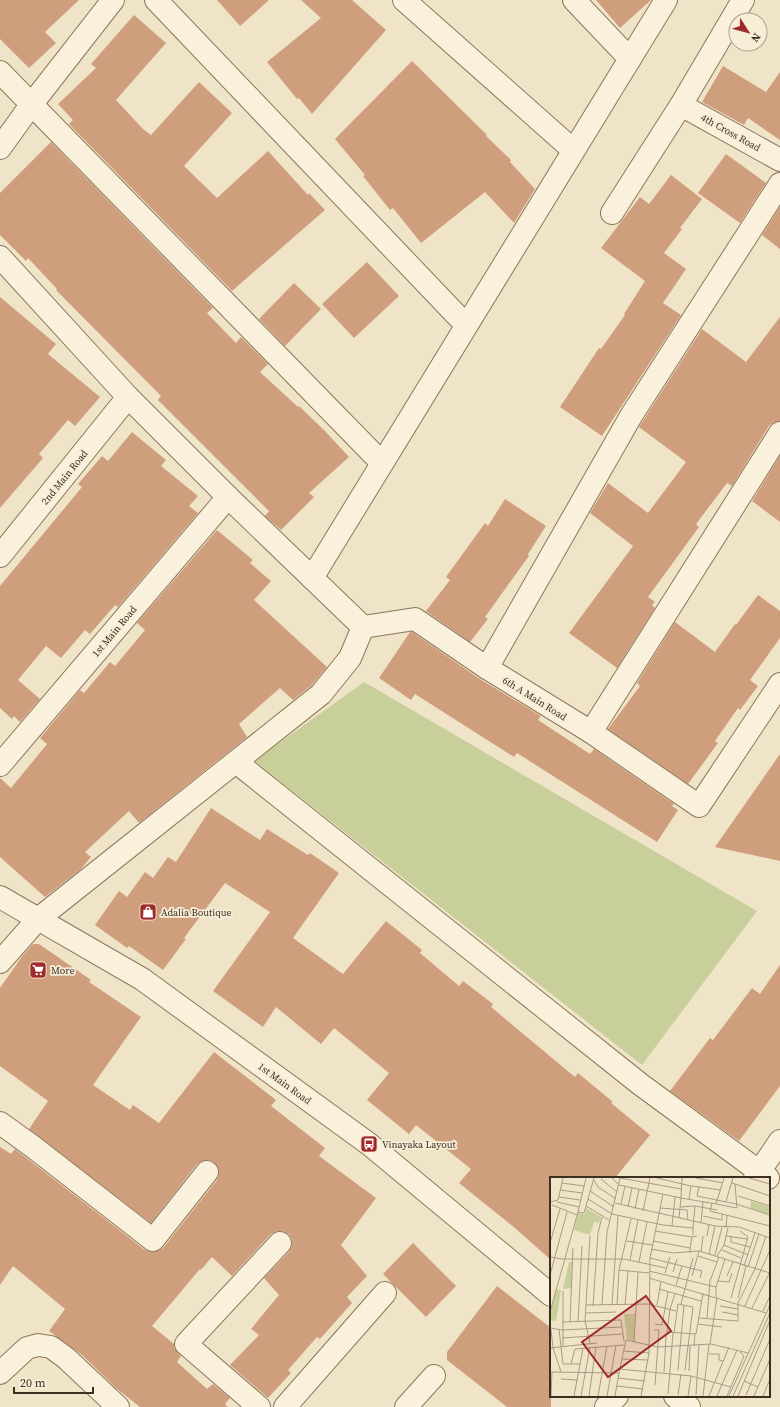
<svg xmlns="http://www.w3.org/2000/svg" width="780" height="1407" viewBox="0 0 780 1407" font-family="'Source Serif 4',serif">
<style>
.green{fill:#c9cf9b}
.building{fill:#cf9f7d}
.lines{fill:none;stroke-linecap:round;stroke-linejoin:round}
.minor-casing{stroke:#8d765c;stroke-width:24}
.minor{stroke:#faf1dc;stroke-width:22}
.labels{text-anchor:middle;stroke-width:3.5;stroke-linejoin:round;paint-order:stroke}
.street-label{font-size:10px;fill:#3d2e20;stroke:#f7eed8}
.poi-label{font-size:10px;fill:#3d2e20;stroke:#f7eed8;text-anchor:start}
.inset-road{fill:none;stroke:#a89b85;stroke-width:1}
.view{fill:#9e2a2b;fill-opacity:0.15;stroke:#9e2a2b;stroke-width:2}
.inset-edge{fill:none;stroke:#3d2e20;stroke-width:2}
</style>
<rect width="100%" height="100%" fill="#f0e4c8"/>
<polygon class="green" points="364,682 757,911 642,1065 254,761"/>
<g class="building">
<polygon points="0,0 79,0 45,32 56,43 29,68 0,39"/>
<polygon points="217,0 269,0 240,26"/>
<polygon points="301,0 352,0 386,30 312,114 299,98 297,99 267,62 321,18"/>
<polygon points="596,0 651,0 620,28"/>
<polygon points="134,15 166,43 116,100 143,129 151,135 199,82 232,113 184,166 217,198 268,151 308,195 309,193 325,210 232,291 69,124 73,120 58,104 96,68 91,64"/>
<polygon points="412,61 487,135 486,136 511,160 510,162 535,189 514,223 485,192 421,243 393,208 390,210 363,176 365,175 335,139"/>
<polygon points="723,66 766,92 780,72 780,140 748,118 744,125 702,102"/>
<polygon points="51,142 213,308 207,313 236,343 241,337 268,364 260,372 298,407 299,406 325,431 349,457 309,493 314,497 281,530 265,516 269,511 158,400 161,396 56,290 57,289 28,258 26,261 0,235 0,193"/>
<polygon points="726,154 766,183 740,223 698,193"/>
<polygon points="671,175 702,199 680,228 682,229 664,253 686,269 663,303 681,315 602,436 560,407 599,348 601,349 625,315 624,314 645,281 601,248 640,197 649,204"/>
<polygon points="780,207 780,249 762,235"/>
<polygon points="367,262 399,296 354,338 322,304"/>
<polygon points="294,283 321,309 285,346 259,319"/>
<polygon points="0,297 56,344 48,354 100,397 75,426 68,420 39,454 43,458 0,508"/>
<polygon points="780,317 780,421 774,422 769,426 732,486 727,483 696,524 699,527 648,597 655,602 652,605 655,608 617,668 569,633 633,546 590,513 608,483 648,513 686,462 639,427 702,329 746,362"/>
<polygon points="132,432 166,460 161,466 198,496 189,506 198,513 118,607 115,605 90,634 85,630 61,658 46,646 18,680 40,699 20,722 14,716 12,719 0,708 0,586 82,487 78,484 102,456 108,461"/>
<polygon points="780,456 780,522 752,501"/>
<polygon points="505,499 546,526 528,554 529,556 485,617 488,619 470,642 426,611 450,580 446,577 485,523 488,526"/>
<polygon points="217,530 253,560 250,563 271,581 254,600 327,667 312,685 293,700 280,688 239,724 247,737 139,823 129,811 85,852 91,857 81,869 45,897 0,857 0,778 11,788 47,744 40,738 80,690 84,693 110,662 115,666 145,630 137,623"/>
<polygon points="758,595 780,611 780,638 750,680 758,686 740,710 738,708 715,741 718,743 688,784 608,729 640,686 637,683 675,622 715,652 735,624 736,625"/>
<polygon points="410,632 412,632 480,679 541,716 538,720 590,754 594,749 674,804 672,806 678,810 657,842 517,753 514,757 415,694 411,700 379,678"/>
<polygon points="780,754 780,861 715,847"/>
<polygon points="211,808 260,840 267,829 308,855 310,853 339,873 293,938 343,974 386,921 422,950 420,953 459,986 463,981 493,1004 491,1007 575,1077 578,1073 613,1102 611,1103 650,1135 615,1178 551,1178 551,1260 515,1228 459,1183 471,1169 416,1125 409,1134 367,1100 389,1073 334,1028 321,1044 276,1007 263,1027 213,991 270,912 225,883 184,938 186,939 163,970 129,946 127,948 95,925 119,891 127,897 145,872 153,878 168,857 176,862"/>
<polygon points="33,944 39,944 91,980 89,982 141,1017 93,1085 130,1110 133,1105 159,1123 214,1052 276,1100 271,1106 325,1148 319,1156 376,1198 341,1245 367,1276 347,1297 352,1303 320,1339 317,1337 288,1370 291,1373 268,1398 230,1365 259,1335 251,1329 279,1295 264,1278 289,1252 292,1246 292,1239 289,1234 283,1231 277,1231 271,1234 232,1276 212,1257 201,1270 200,1269 152,1326 174,1344 174,1348 181,1356 177,1362 207,1389 213,1384 230,1398 225,1404 228,1407 140,1407 116,1388 82,1355 49,1331 65,1309 13,1266 0,1285 0,1147 11,1154 15,1149 145,1250 152,1252 158,1251 163,1248 217,1180 219,1173 218,1167 214,1162 208,1160 202,1161 197,1164 151,1223 29,1129 48,1101 0,1066 0,988 23,955"/>
<polygon points="780,965 780,1086 739,1141 670,1091 710,1038 713,1040 752,988 760,994"/>
<polygon points="413,1243 456,1286 426,1317 383,1274"/>
<polygon points="497,1286 551,1328 551,1407 507,1407 447,1360 447,1352"/>
</g>
<g class="lines">
<g class="minor-casing">
<g id="minor">
<polyline points="156,0 466,325"/>
<polyline points="404,0 573,150"/>
<polyline points="574,0 630,59"/>
<polyline points="0,72 382,463"/>
<polyline points="681,105 780,160"/>
<polyline points="0,148 31,105 113,0"/>
<polyline points="612,213 681,105 743,0"/>
<polyline points="0,257 128,397 228,497 363,627 350,658 321,694 38,919 0,962"/>
<polyline points="0,556 128,397"/>
<polyline points="312,578 666,0"/>
<polyline points="363,627 415,619 487,668 591,732 699,806 780,684"/>
<polyline points="487,668 631,416 780,184"/>
<polyline points="591,732 780,433"/>
<polyline points="236,762 640,1084 768,1178"/>
<polyline points="0,765 228,497"/>
<polyline points="0,897 142,979 369,1144 551,1295"/>
<polyline points="0,1123 32,1146 153,1240 207,1172"/>
<polyline points="755,1178 780,1141"/>
<polyline points="0,1373 27,1348 38,1345 51,1347 66,1358 118,1407"/>
<polyline points="675,1396 689,1407"/>
<polyline points="259,1407 186,1344 280,1243"/>
<polyline points="285,1407 385,1293"/>
<polyline points="406,1407 434,1376"/>
<polyline points="606,1407 617,1396"/>
</g>
</g>
<use href="#minor" class="minor"/>
</g>
<defs>
<g id="shop-square" transform="scale(0.9)"><rect x="-9" y="-9" width="18" height="18" rx="4" fill="#9e2a2b" stroke="#f7eed8"/><path d="M-5-2.5h2.3a2.7 3.5 0 0 1 5.4 0H5L5.5 6h-11ZM-1.5-2.5h3a1.5 2.3 0 0 0-3 0Z" fill="#fff"/></g>
<g id="supermarket-square" transform="scale(0.9)"><rect x="-9" y="-9" width="18" height="18" rx="4" fill="#9e2a2b" stroke="#f7eed8"/><path d="M-6-5.5h2.5l.6 2H6L4.5 2H-2.5L-4.4-4H-6ZM-1.5 3.2a1.3 1.3 0 1 0 .1 0ZM3 3.2a1.3 1.3 0 1 0 .1 0Z" fill="#fff"/></g>
<g id="bus-square" transform="scale(0.9)"><rect x="-9" y="-9" width="18" height="18" rx="4" fill="#9e2a2b" stroke="#f7eed8"/><path d="M-5-6H5V4H4V6H2V4H-2V6H-4V4H-5ZM-3.5-4V0h7V-4ZM-3.5 1.2v1.5H-2V1.2ZM2 1.2v1.5H3.5V1.2Z" fill="#fff"/></g>
</defs>
<g fill-rule="evenodd">
<use href="#shop-square" x="148" y="912"/>
<use href="#supermarket-square" x="38" y="970"/>
<use href="#bus-square" x="369" y="1144"/>
</g>
<g class="labels">
<g class="street-label">
<text transform="translate(731 132) rotate(29)" y="4">4th Cross Road</text>
<text transform="translate(64 477) rotate(-51)" y="4">2nd Main Road</text>
<text transform="translate(114 631) rotate(-50)" y="4">1st Main Road</text>
<text transform="translate(535 698) rotate(32)" y="4">6th A Main Road</text>
<text transform="translate(285 1083) rotate(36)" y="4">1st Main Road</text>
</g>
<g class="poi-label">
<text x="161" y="916">Adalia Boutique</text>
<text x="51" y="974">More</text>
<text x="382" y="1148">Vinayaka Layout</text>
</g>
</g>
<g transform="translate(550 1177)">
<rect width="220" height="220" fill="#f0e4c8"/>
<path d="M201 24 220 30 218 37 200 31ZM36 31 51 40 49 46 44 45 40 58 24 53 28 36 35 37ZM19 85H22L21 111 13 112ZM6 112 11 113 6 144 0 143V136ZM74 137H85L84 164 77 162Z" fill="#c9cf9b"/>
<path class="inset-road" d="M44 1 36 29 59 43M62 1 69 8 131 21 132 1M70 1 131 12M107 1 141 9M146 1 173 6M199 1 220 7M51 2 67 15M44 3 48 10 66 22M12 6 34 9M182 6 220 19M10 13 32 16M40 14 64 30M147 19 186 27 220 38M147 19 149 10 171 13M188 19 220 29M9 20 30 23M38 22 62 37 113 48 143 51V58M139 22 141 9 149 10M176 24 183 1M0 25 8 23 13 1M7 25 29 30M65 26 165 49 189 50 220 61M162 26 160 34 220 49M71 27 75 9M166 27 187 31 185 7M2 28 27 38M78 30 82 11M130 30 145 29M110 31 137 33 138 43M85 32 89 12M93 34 100 1M28 35 36 1M153 39 172 43V37M129 41 131 21 166 27 174 1M151 45 153 24M122 49 125 20M143 51 145 29 167 33M176 51 177 38M105 54 142 60M157 59 159 47M176 59 197 62M181 59V65L200 70M77 64 102 68M103 64 140 71V76M0 66 10 32M174 68 198 78M140 71 142 60 147 59M101 72 123 76 149 74 220 96M172 73 191 81M151 75 153 59M159 77 165 49M165 78 172 50M148 79 167 85M167 79 174 68 178 51M0 80 12 82H74L116 91M100 81 152 94 150 101M80 83 88 43M89 85 97 45M194 89 205 56M198 90 209 57M69 93 99 96M99 94 166 110M123 95 127 82M115 96 120 80M0 98 17 35M142 99 149 74M177 99 183 85M99 101 216 136M168 104 179 105 182 96M126 108 132 89M109 112 151 124M125 117 120 132 117 155 146 157 153 116M166 120V110L175 82M181 121 198 60 190 54M188 121 196 89M131 127 143 81M36 128 98 127 126 134M52 128 57 55 70 1M62 128 68 39M67 128 69 93 81 42M75 128 78 94M107 128 111 104M43 129 48 56 52 40M170 129 188 132M195 129 220 73M202 131 220 95M213 134 220 119M0 135 28 35 34 36 36 29M172 135 188 138M36 136 66 135M149 141 188 144V126L205 92 216 59M157 141 160 104 169 80M12 145 71 143 74 164M20 145 23 71M28 145 32 69M105 147 112 148 118 115M148 147 172 150M0 151 12 153 71 150M9 152 13 187H30M1 153 3 171 11 195M104 153H109L105 208M124 156 128 127 143 130 135 193M12 161 72 157M84 165 88 95M40 166 35 144 40 59M160 167 167 120M13 169V114M144 169 145 157M0 171 47 166M73 174 99 176M159 177H169V183L173 184M72 182 98 183M21 187 25 172 74 168M69 192 141 199 181 210M128 193 134 128M139 194 140 169M0 195 69 196 76 163 108 170 161 167 198 176M114 195 116 159M68 201 95 204M11 202 27 203M194 204 208 210M67 209 93 212M118 217 123 156M128 218 131 197M146 218 149 168M196 218 220 162M1 219 2 195M24 219 33 171M31 219 40 170M39 219 46 170M48 219 57 169M57 219 66 168M65 219 69 196M91 219 99 176 100 81 113 17M138 219 141 199M153 219 159 167M159 219 179 170M167 219 187 173M177 219 194 179 190 175M179 219 220 128M183 219 220 136M188 219 220 143M204 219 220 182M213 219 220 202"/>
<path class="view" d="M96 119 121 154 58 200 32 165Z"/>
<rect width="220" height="220" class="inset-edge"/>
</g>
<g transform="translate(748 32) rotate(126)"><circle r="19" fill="#f7eed8" stroke="#ada18e"/>
<path d="M0-3L7 15L0 10L-7 15Z" fill="#9e2a2b"/>
<text y="-6" font-size="11" font-weight="bold" text-anchor="middle" fill="#3d2e20">N</text>
</g>
<path d="M14 1387v6h79v-6" fill="none" stroke="#3d2e20" stroke-width="2"/>
<text x="20" y="1387" font-size="12" fill="#3d2e20" stroke="#f7eed8" stroke-width="3" paint-order="stroke">20 m</text>
</svg>
